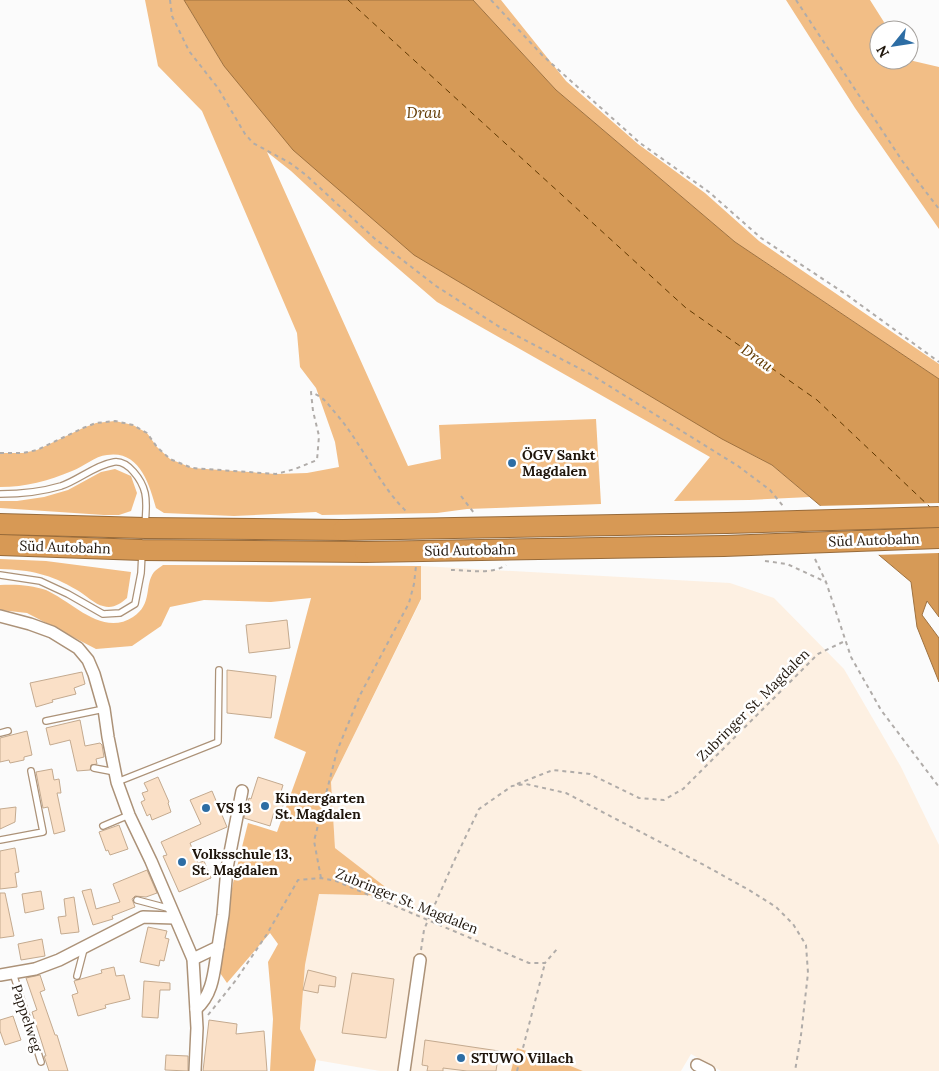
<svg xmlns="http://www.w3.org/2000/svg" width="939" height="1071" viewBox="0 0 939 1071" font-family="Lora,serif">
<style>
.built{fill:#fdf0e2}
.green{fill:#f2be86}
.water{fill:#d69a57;stroke:#9f7240}
.pier{fill:#fbfbfb}
.lines{fill:none;stroke-linecap:round;stroke-linejoin:round}
.ferry{stroke:#603800;stroke-width:1;stroke-dasharray:6 5;stroke-linecap:butt}
.building{fill:#fae0c7;stroke:#c4aa8f}
.service-casing{stroke:#ac9278;stroke-width:8}
.minor-casing{stroke:#ac9278;stroke-width:14}
.motorway-casing{stroke:#976b3b;stroke-width:22}
.path{stroke:#b0aca9;stroke-width:2;stroke-dasharray:4 4;stroke-linecap:butt}
.service{stroke:#fff;stroke-width:5.5}
.minor{stroke:#fff;stroke-width:11}
.motorway{stroke:#d79955;stroke-width:20}
.motorway-bridge-casing{stroke:#976b3b;stroke-width:22;stroke-linecap:butt}
.motorway-bridge{stroke:#d79955;stroke-width:20}
.poi-dot{fill:#2d6da4;stroke:#fff;stroke-width:2}
.labels{text-anchor:middle;stroke-width:5;stroke-linejoin:round;paint-order:stroke}
.poi-label{font-size:14px;font-weight:bold;fill:#1f150b;stroke:#fff;text-anchor:start}
.street-label{font-size:14px;fill:#1f150b;stroke:#fff}
.water-label{font-size:15px;font-style:italic;fill:#603800;stroke:#fff}
</style>
<rect width="100%" height="100%" fill="#fbfbfb"/>
<polygon class="built" points="421,566 730,583 774,598 844,669 901,767 939,845 939,1071 721,1071 691,1054 681,1071 583,1071 558,1061 515,1071 380,1071 316,1060 300,1029 305,965 319,894 395,896 335,848 331,782 421,600"/>
<g class="green">
<path d="M145 0H184L224 66 749 453 772 465 810 497 749 500 674 501 710 457 437 302 372 246 291 171 267 152 408 466 441 459 439 425 596 419 601 504 467 509 437 513 322 515 316 512 234 516 164 513 156 508C149 483 139 450 107 455 95 456 83 467 72 471 48 481 26 487 0 487V453H23L37 450 83 428 96 423 115 421 133 425 147 433 157 447 170 459 192 468 276 474 307 473 339 467 335 442 316 388 300 367 297 333 202 111 158 66Z"/>
<polygon points="473,0 501,0 566,81 638,144 705,193 759,241 939,364 939,379 735,242 556,90"/>
<polygon points="786,0 870,0 889,30 879,30 879,60 909,60 939,67 939,229 855,108"/>
<polygon points="115,469 131,476 137,493 131,511 119,515 104,515 0,508 0,501 17,501 44,497 68,490 101,472"/>
<path d="M0 559 46 561 131 572 127 598C120 604 113 609 103 606 96 605 84 594 77 590 50 574 31 570 0 569Z"/>
<path d="M163 565 421 566V599L331 782 335 848 397 896 319 894 305 965 300 1029 316 1060 314 1071H270L273 1019 268 962 278 944 270 933 227 983 218 970 233 883 248 823 277 832 306 752 274 738 311 598 271 602 204 600 170 607 161 626 132 646 96 649 27 613 0 610V585C15 584 32 585 46 590 73 602 102 637 133 617 153 604 144 585 154 572 156 570 160 567 163 565Z"/>
<polygon points="517,1048 558,1061 583,1071 511,1071"/>
</g>
<polygon class="water" points="184,0 473,0 556,90 735,242 939,379 939,617 927,601 922,615 939,638 939,682 917,627 911,582 772,465 722,439 414,255 293,150 224,66"/>
<polygon class="pier" points="939,503 939,553 874,555 816,506"/>
<g class="lines">
<polyline class="ferry" points="348,0 686,308 817,400 931,508"/>
</g>
<g class="building">
<polygon points="287,620 290,648 249,653 246,625"/>
<polygon points="227,670 276,676 271,718 227,713"/>
<polygon points="82,672 85,684 74,688 76,694 52,700 53,702 36,707 30,683"/>
<polygon points="80,720 85,746 100,743 102,745 104,757 96,759 97,764 91,765 90,770 77,771 70,740 50,745 46,728"/>
<polygon points="27,731 32,755 24,757 24,760 10,763 9,760 0,762 0,738"/>
<polygon points="52,769 54,780 59,779 61,793 57,793 65,831 54,834 48,807 43,808 36,772"/>
<polygon points="158,777 169,802 168,803 171,812 152,820 150,814 147,816 141,802 145,800 142,793 148,791 144,783"/>
<polygon points="258,777 283,785 280,795 286,797 280,814 274,812 270,826 244,818 249,798 251,799"/>
<polygon points="212,791 227,827 190,843 198,863 204,861 211,878 179,892 163,856 167,855 161,842 201,824 190,800"/>
<polygon points="16,807 15,822 0,829 0,809"/>
<polygon points="119,825 128,849 110,855 108,850 106,851 99,832"/>
<polygon points="15,848 19,872 15,873 17,887 0,889 0,851"/>
<polygon points="147,870 157,893 146,897 135,896 132,899 135,907 112,916 113,919 93,925 82,891 91,889 96,909 120,902 113,884"/>
<polygon points="41,891 44,909 25,913 22,894"/>
<polygon points="0,893 5,893 14,936 0,938"/>
<polygon points="74,897 79,932 61,934 58,917 66,916 64,899"/>
<polygon points="148,927 167,931 165,938 169,939 164,961 160,960 159,966 140,962"/>
<polygon points="42,939 45,956 21,960 18,944"/>
<polygon points="114,967 116,976 124,975 130,999 105,1005 106,1008 78,1016 72,995 78,993 74,981 102,973 101,970"/>
<polygon points="308,970 336,977 335,987 319,985 318,993 303,990"/>
<polygon points="352,973 394,979 386,1038 342,1033"/>
<polygon points="40,975 45,990 40,992 55,1035 57,1035 68,1071 49,1071 44,1056 46,1056 41,1040 32,1012 37,1010 26,978"/>
<polygon points="144,981 170,983 170,990 160,990 158,1018 142,1017"/>
<polygon points="13,1016 21,1040 5,1045 0,1031 0,1020"/>
<polygon points="209,1020 237,1024 236,1034 264,1031 267,1071 203,1071"/>
<polygon points="425,1040 499,1051 496,1071 467,1071 443,1068 443,1071 427,1071 428,1066 422,1065"/>
<polygon points="166,1055 188,1056 188,1071 165,1070"/>
</g>
<g class="lines">
<g class="service-casing">
<g id="service">
<path d="M0 494C21 494 41 492 61 486 79 480 95 465 114 462 128 460 142 480 145 493 147 502 146 514 145 524"/>
<polyline points="0,575 40,581 68,594 103,614 120,613 135,604 141,573 142,553"/>
<polyline points="46,721 104,709"/>
<polyline points="0,733 8,731"/>
<polyline points="94,768 115,772"/>
<polyline points="117,782 218,742 219,670"/>
<polyline points="103,826 129,815"/>
<polyline points="0,840 43,832 31,771"/>
<polyline points="137,900 171,909"/>
<polyline points="13,973 41,1062"/>
<polyline points="77,976 84,949"/>
</g>
</g>
<g class="minor-casing">
<g id="minor">
<polyline points="0,616 30,624 52,632 78,648 88,660 94,674 104,709 108,737 117,782 129,815 151,861 193,959 197,1028 195,1071"/>
<polyline points="193,959 218,947 223,915 227,868 242,791"/>
<polyline points="0,975 35,969 59,960 143,917 175,918"/>
<path d="M196 1009C214 994 214 969 218 947"/>
<polyline points="697,1065 709,1071"/>
<polyline points="404,1071 420,960"/>
</g>
</g>
<g class="motorway-casing">
<g id="motorway">
<polyline points="0,524 145,528 343,530"/>
<polyline points="0,545 142,550 365,552"/>
</g>
</g>
<g class="path">
<polyline points="170,0 172,16 189,51 218,88 245,134 253,143 290,163 306,175 374,238 436,286 498,326 590,374 738,466 770,490 783,506"/>
<polyline points="491,0 542,55 640,143 709,192 761,238 847,295 939,362"/>
<polyline points="796,0 903,162 939,209"/>
<path d="M0 453H23L37 450 83 428 96 423 115 421 133 425 147 433 157 447 170 459 192 468 276 474 295 469 317 460 319 436 313 411 311 392C325 398 327 403 337 415 363 445 379 486 408 513"/>
<polyline points="461,496 474,513"/>
<polyline points="815,559 826,582 851,657 881,710 939,787"/>
<polyline points="765,561 787,564 826,582"/>
<path d="M451 570C469 570 491 575 506 565"/>
<polyline points="517,784 553,770 590,774 639,798 664,800 683,789 818,654 845,641"/>
<polyline points="321,878 314,841 337,751 360,695 409,603 414,584 416,566"/>
<polyline points="421,950 424,930 428,920 455,859 479,809 512,786 526,784 566,793 704,865 749,890 776,907 793,924 806,945 808,973 801,1035 795,1071"/>
<polyline points="208,1015 236,980 267,934 298,880 321,878 336,881 529,963 545,963 557,949"/>
<polyline points="517,1071 545,963"/>
</g>
<use href="#service" class="service"/>
<use href="#minor" class="minor"/>
<use href="#motorway" class="motorway"/>
<g class="motorway-bridge-casing">
<g id="motorway-bridge">
<polyline points="343,530 727,523 939,517"/>
<polyline points="365,552 724,546 939,538"/>
</g>
</g>
<use href="#motorway-bridge" class="motorway-bridge"/>
</g>
<g class="poi-dot">
<circle cx="512" cy="463" r="5"/>
<circle cx="265" cy="806" r="5"/>
<circle cx="206" cy="808" r="5"/>
<circle cx="182" cy="862" r="5"/>
<circle cx="461" cy="1058" r="5"/>
</g>
<g class="labels">
<g class="poi-label">
<text x="522" y="460">ÖGV Sankt<tspan x="522" dy="16">Magdalen</tspan></text>
<text x="275" y="803">Kindergarten<tspan x="275" dy="16">St. Magdalen</tspan></text>
<text x="216" y="813">VS 13</text>
<text x="192" y="859">Volksschule 13,<tspan x="192" dy="16">St. Magdalen</tspan></text>
<text x="471" y="1063">STUWO Villach</text>
</g>
<g class="street-label">
<text transform="translate(874 540) rotate(-2)" y="5">Süd Autobahn</text>
<text transform="translate(65 547) rotate(2)" y="5">Süd Autobahn</text>
<text transform="translate(470 550) rotate(-1)" y="5">Süd Autobahn</text>
<text transform="translate(753 705) rotate(-45)" y="5">Zubringer St. Magdalen</text>
<text transform="translate(407 901) rotate(22)" y="5">Zubringer St. Magdalen</text>
<text transform="translate(27 1018) rotate(72)" y="5">Pappelweg</text>
</g>
<g class="water-label">
<text x="424" y="118">Drau</text>
<text transform="translate(757 358) rotate(35)" y="5">Drau</text>
</g>
</g>
<g transform="translate(894 45) rotate(240)"><circle r="24" fill="#ffffff" stroke="#a5a19d"/>
<path d="M0-4L9 19L0 12L-9 19Z" fill="#2d6da4"/>
<text y="-8" font-size="14" font-weight="bold" text-anchor="middle" fill="#1f150b">N</text>
</g>
</svg>
